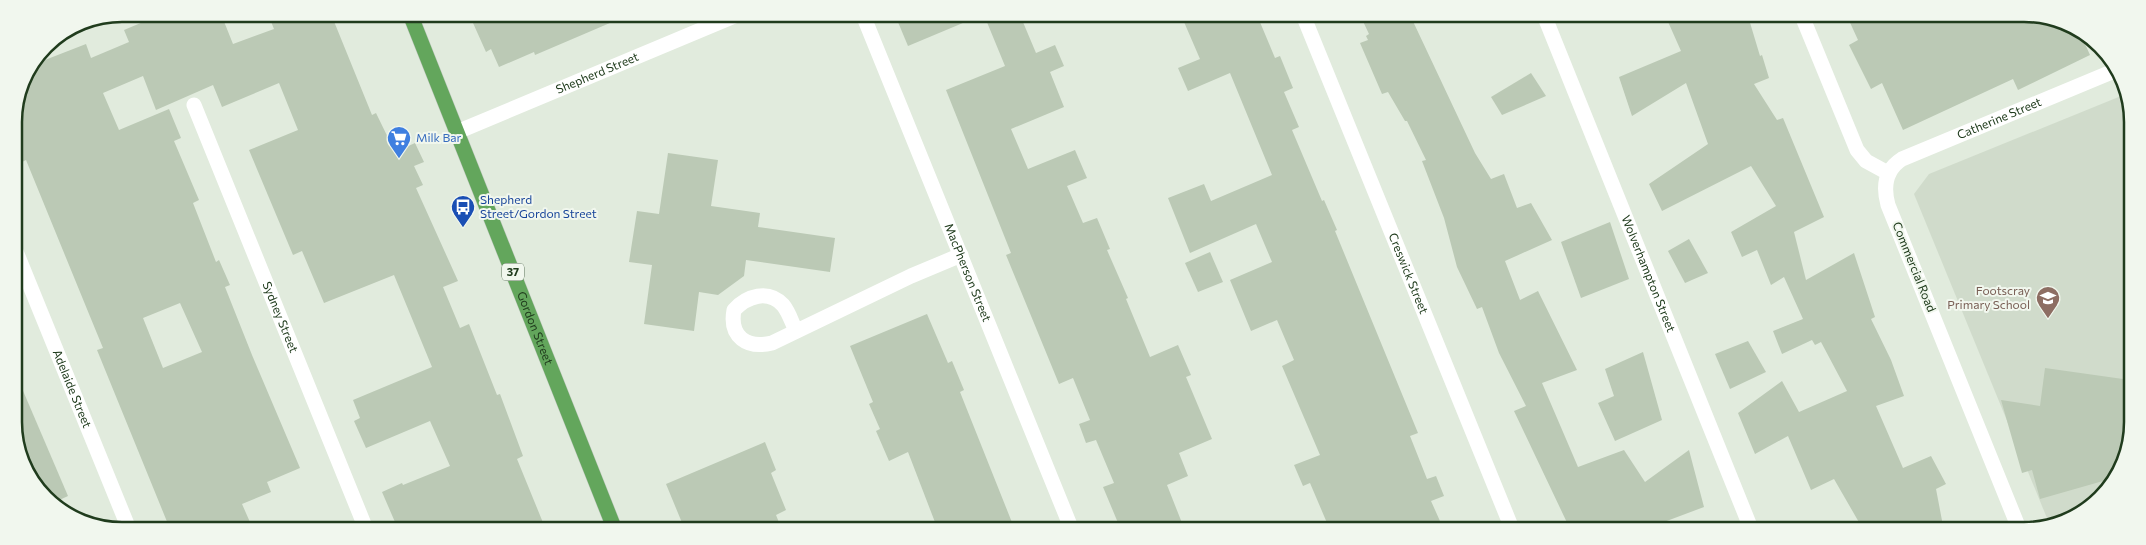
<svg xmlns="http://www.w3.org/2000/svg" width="2146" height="545" viewBox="0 0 2146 545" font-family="Commissioner,sans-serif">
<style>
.built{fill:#d0dbcb}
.building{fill:#bbc9b5;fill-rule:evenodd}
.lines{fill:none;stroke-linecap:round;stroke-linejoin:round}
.major-casing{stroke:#c1c8c0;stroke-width:16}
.minor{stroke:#fff;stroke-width:15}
.major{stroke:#63a65c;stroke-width:15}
.labels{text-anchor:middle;stroke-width:4;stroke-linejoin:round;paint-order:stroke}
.shield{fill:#f1f7ee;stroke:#5f745c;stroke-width:1}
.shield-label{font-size:11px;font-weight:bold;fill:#203c1d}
.street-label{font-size:12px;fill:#203c1d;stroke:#f1f7ee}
.shop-label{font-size:12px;fill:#366cbe;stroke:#f1f7ee;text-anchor:start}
.transit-label{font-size:12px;fill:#164399;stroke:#f1f7ee;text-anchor:start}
.education-label{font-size:12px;fill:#785e54;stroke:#f1f7ee;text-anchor:end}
.rim{fill:none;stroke:#203c1d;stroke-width:2.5}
</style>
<rect width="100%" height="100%" fill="#e1ebdd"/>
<polygon class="built" points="2126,94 2130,102 2130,444 2095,504 2049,523 1914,194 1929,174"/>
<g class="building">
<path d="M162 14H221L233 44 274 29 268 14H331L372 115 376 113 395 152 415 143 424 162 414 166 423 185 416 188 458 281 443 287 460 328 469 324 497 395 500 394 523 456 517 459 546 530 398 529 382 492 402 483 403 485 450 466 430 421 366 448 354 421 360 418 353 400 432 367 394 275 324 303 302 251 293 255 249 150 298 130 279 83 222 107 213 85 156 110 143 76 103 93 119 130 169 109 181 138 174 141 199 200 193 203 216 262 219 260 230 285 225 287 252 355 300 468 267 482 271 492 242 504 253 529H170L97 350 103 348 89 314 26 160 22 162 14 142V116L22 81 32 65 86 44 91 58 129 42 124 30ZM180 303 202 352 163 368 143 318Z"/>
<polygon points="493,14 631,14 535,55 534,52 499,67 491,49 486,52 473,23"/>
<polygon points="895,15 982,15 908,46"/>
<polygon points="984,15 1020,15 1036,53 1055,45 1064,66 1050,72 1064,107 1011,129 1028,169 1075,150 1087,178 1067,186 1083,223 1097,218 1110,249 1107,250 1128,298 1126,299 1150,357 1178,345 1191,375 1186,377 1212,439 1179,453 1188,476 1167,485 1182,523 1165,530 1121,530 1103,487 1114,483 1096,440 1086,443 1079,424 1090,420 1073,378 1059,384 1006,255 1011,253 946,90 1005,66"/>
<polygon points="1181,15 1257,15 1275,58 1280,56 1293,88 1284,92 1299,127 1292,130 1322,201 1324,200 1337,230 1335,231 1418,433 1410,436 1427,479 1436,476 1444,496 1431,501 1444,530 1330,530 1310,483 1303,486 1294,465 1320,455 1282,366 1294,360 1277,320 1251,331 1230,280 1272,262 1256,224 1190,253 1168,198 1204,184 1211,201 1272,175 1230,73 1188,91 1178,68 1200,59"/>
<polygon points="1360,15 1410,15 1475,153 1491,179 1504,174 1517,208 1531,203 1552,240 1505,261 1520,300 1538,291 1577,370 1542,383 1578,467 1624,450 1645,482 1689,450 1704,507 1640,531 1571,531 1514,411 1526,406 1499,353 1482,307 1477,309 1457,267 1444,218 1422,161 1426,160 1407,121 1405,121 1388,92 1382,94 1360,43 1368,40 1366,36 1369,34"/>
<polygon points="1665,15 1748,16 1760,56 1762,55 1769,78 1754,84 1777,120 1783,118 1824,217 1794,232 1806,280 1854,253 1875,317 1871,319 1891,360 1904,396 1876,406 1903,468 1931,456 1946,484 1936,489 1944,531 1864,531 1834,479 1811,490 1788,436 1755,454 1738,413 1782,381 1799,412 1847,391 1821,342 1815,345 1812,340 1782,354 1773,331 1803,319 1784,277 1771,285 1757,250 1742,257 1731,232 1776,206 1751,166 1662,211 1649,184 1708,144 1686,83 1632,116 1619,77 1681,51"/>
<polygon points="1847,16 2045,16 2081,35 2090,55 2018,90 2013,79 1903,130 1882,83 1871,89 1849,45 1858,40"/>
<polygon points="1531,73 1546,96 1502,115 1491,97"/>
<polygon points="668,153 718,160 711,206 760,213 758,227 835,238 830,272 746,260 744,276 718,295 699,292 694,331 644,324 652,265 629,262 637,211 659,214"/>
<polygon points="1610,222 1629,279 1581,298 1561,242"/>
<polygon points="1689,239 1708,273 1685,283 1668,251"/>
<polygon points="1210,252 1223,282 1198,292 1185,263"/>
<polygon points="927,314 948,363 952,361 964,390 960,392 1015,530 938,530 908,452 889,461 876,431 880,429 869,404 873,402 850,346"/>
<polygon points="1748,341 1766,372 1730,389 1715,354"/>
<polygon points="1643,352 1662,420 1615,441 1598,403 1614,396 1605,369"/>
<polygon points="2045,368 2130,380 2130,444 2110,479 2040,499 2032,470 2022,473 2001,400 2040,406"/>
<polygon points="15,372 68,496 53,503 46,500 16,444"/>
<polygon points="765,442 776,470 771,473 786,510 776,515 782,530 685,530 666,484"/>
</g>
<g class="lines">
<g class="major-casing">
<g id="major">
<path id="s8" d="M410 14 615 530"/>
</g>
</g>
<g class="minor">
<path id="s1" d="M863 15 1072 530"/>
<path id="s2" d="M1303 15 1513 531"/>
<path id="s3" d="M1544 15 1752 531"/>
<polyline points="1802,16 1857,150 1866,161 1888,173"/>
<path id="s4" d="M194 105 366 529"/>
<path id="s5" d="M457 132 739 14"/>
<path id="s6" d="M15 249 129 529"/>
<path d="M796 331C792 323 789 312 783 305 768 289 747 296 734 310 729 337 747 349 772 343L911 276 961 255"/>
<path id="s7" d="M2020 531 1888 205C1883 187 1885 170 1902 159L2114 71"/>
</g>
<use href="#major" class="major"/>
</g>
<defs>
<g id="supermarket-pin" transform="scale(1.25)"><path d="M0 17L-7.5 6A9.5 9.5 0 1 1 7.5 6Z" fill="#3f7fe0" stroke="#f1f7ee"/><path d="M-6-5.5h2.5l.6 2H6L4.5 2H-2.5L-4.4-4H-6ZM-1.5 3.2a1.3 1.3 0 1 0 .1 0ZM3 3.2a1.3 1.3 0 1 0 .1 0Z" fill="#fff"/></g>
<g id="bus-pin" transform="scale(1.25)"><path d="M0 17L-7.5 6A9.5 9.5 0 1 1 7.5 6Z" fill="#1a4fb4" stroke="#f1f7ee"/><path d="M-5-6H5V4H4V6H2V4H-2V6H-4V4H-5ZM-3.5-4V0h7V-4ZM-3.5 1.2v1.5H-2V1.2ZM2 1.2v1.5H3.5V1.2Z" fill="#fff"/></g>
<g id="school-pin" transform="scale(1.25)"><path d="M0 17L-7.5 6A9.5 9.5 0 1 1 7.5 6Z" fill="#8d6e63" stroke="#f1f7ee"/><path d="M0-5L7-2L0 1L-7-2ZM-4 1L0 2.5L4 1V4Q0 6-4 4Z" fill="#fff"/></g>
</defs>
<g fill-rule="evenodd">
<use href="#supermarket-pin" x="399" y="138"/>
<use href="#bus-pin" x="463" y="207"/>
<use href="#school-pin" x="2048" y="298"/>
</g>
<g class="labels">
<rect class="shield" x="502" y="263.5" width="22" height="17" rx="4"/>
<g class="shield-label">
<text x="513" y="276">37</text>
</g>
<g class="street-label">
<text dy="4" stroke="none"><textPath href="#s5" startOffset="152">Shepherd Street</textPath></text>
<text dy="4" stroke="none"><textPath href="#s7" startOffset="509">Catherine Street</textPath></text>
<text transform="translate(1914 267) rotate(68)" y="4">Commercial Road</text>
<text dy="4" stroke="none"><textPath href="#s1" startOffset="278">MacPherson Street</textPath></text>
<text dy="4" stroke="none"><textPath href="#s2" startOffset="279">Creswick Street</textPath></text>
<text dy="4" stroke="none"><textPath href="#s3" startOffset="279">Wolverhampton Street</textPath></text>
<text dy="4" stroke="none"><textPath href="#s4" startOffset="229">Sydney Street</textPath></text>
<text dy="4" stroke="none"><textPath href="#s8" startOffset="338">Gordon Street</textPath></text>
<text dy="4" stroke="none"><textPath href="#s6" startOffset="151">Adelaide Street</textPath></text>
</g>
<g class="shop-label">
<text x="416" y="142">Milk Bar</text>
</g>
<g class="transit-label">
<text x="480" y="204">Shepherd<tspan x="480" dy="14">Street/Gordon Street</tspan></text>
</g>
<g class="education-label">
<text x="2030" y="295">Footscray<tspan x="2030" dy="14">Primary School</tspan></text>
</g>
</g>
<path d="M0 0H2146V545H0ZM122 22H2024A100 100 0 0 1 2124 122V422A100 100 0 0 1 2024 522H122A100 100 0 0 1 22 422V122A100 100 0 0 1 122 22Z" fill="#f1f7ee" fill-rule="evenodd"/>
<path class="rim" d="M122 22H2024A100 100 0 0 1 2124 122V422A100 100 0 0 1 2024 522H122A100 100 0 0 1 22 422V122A100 100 0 0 1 122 22Z"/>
</svg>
